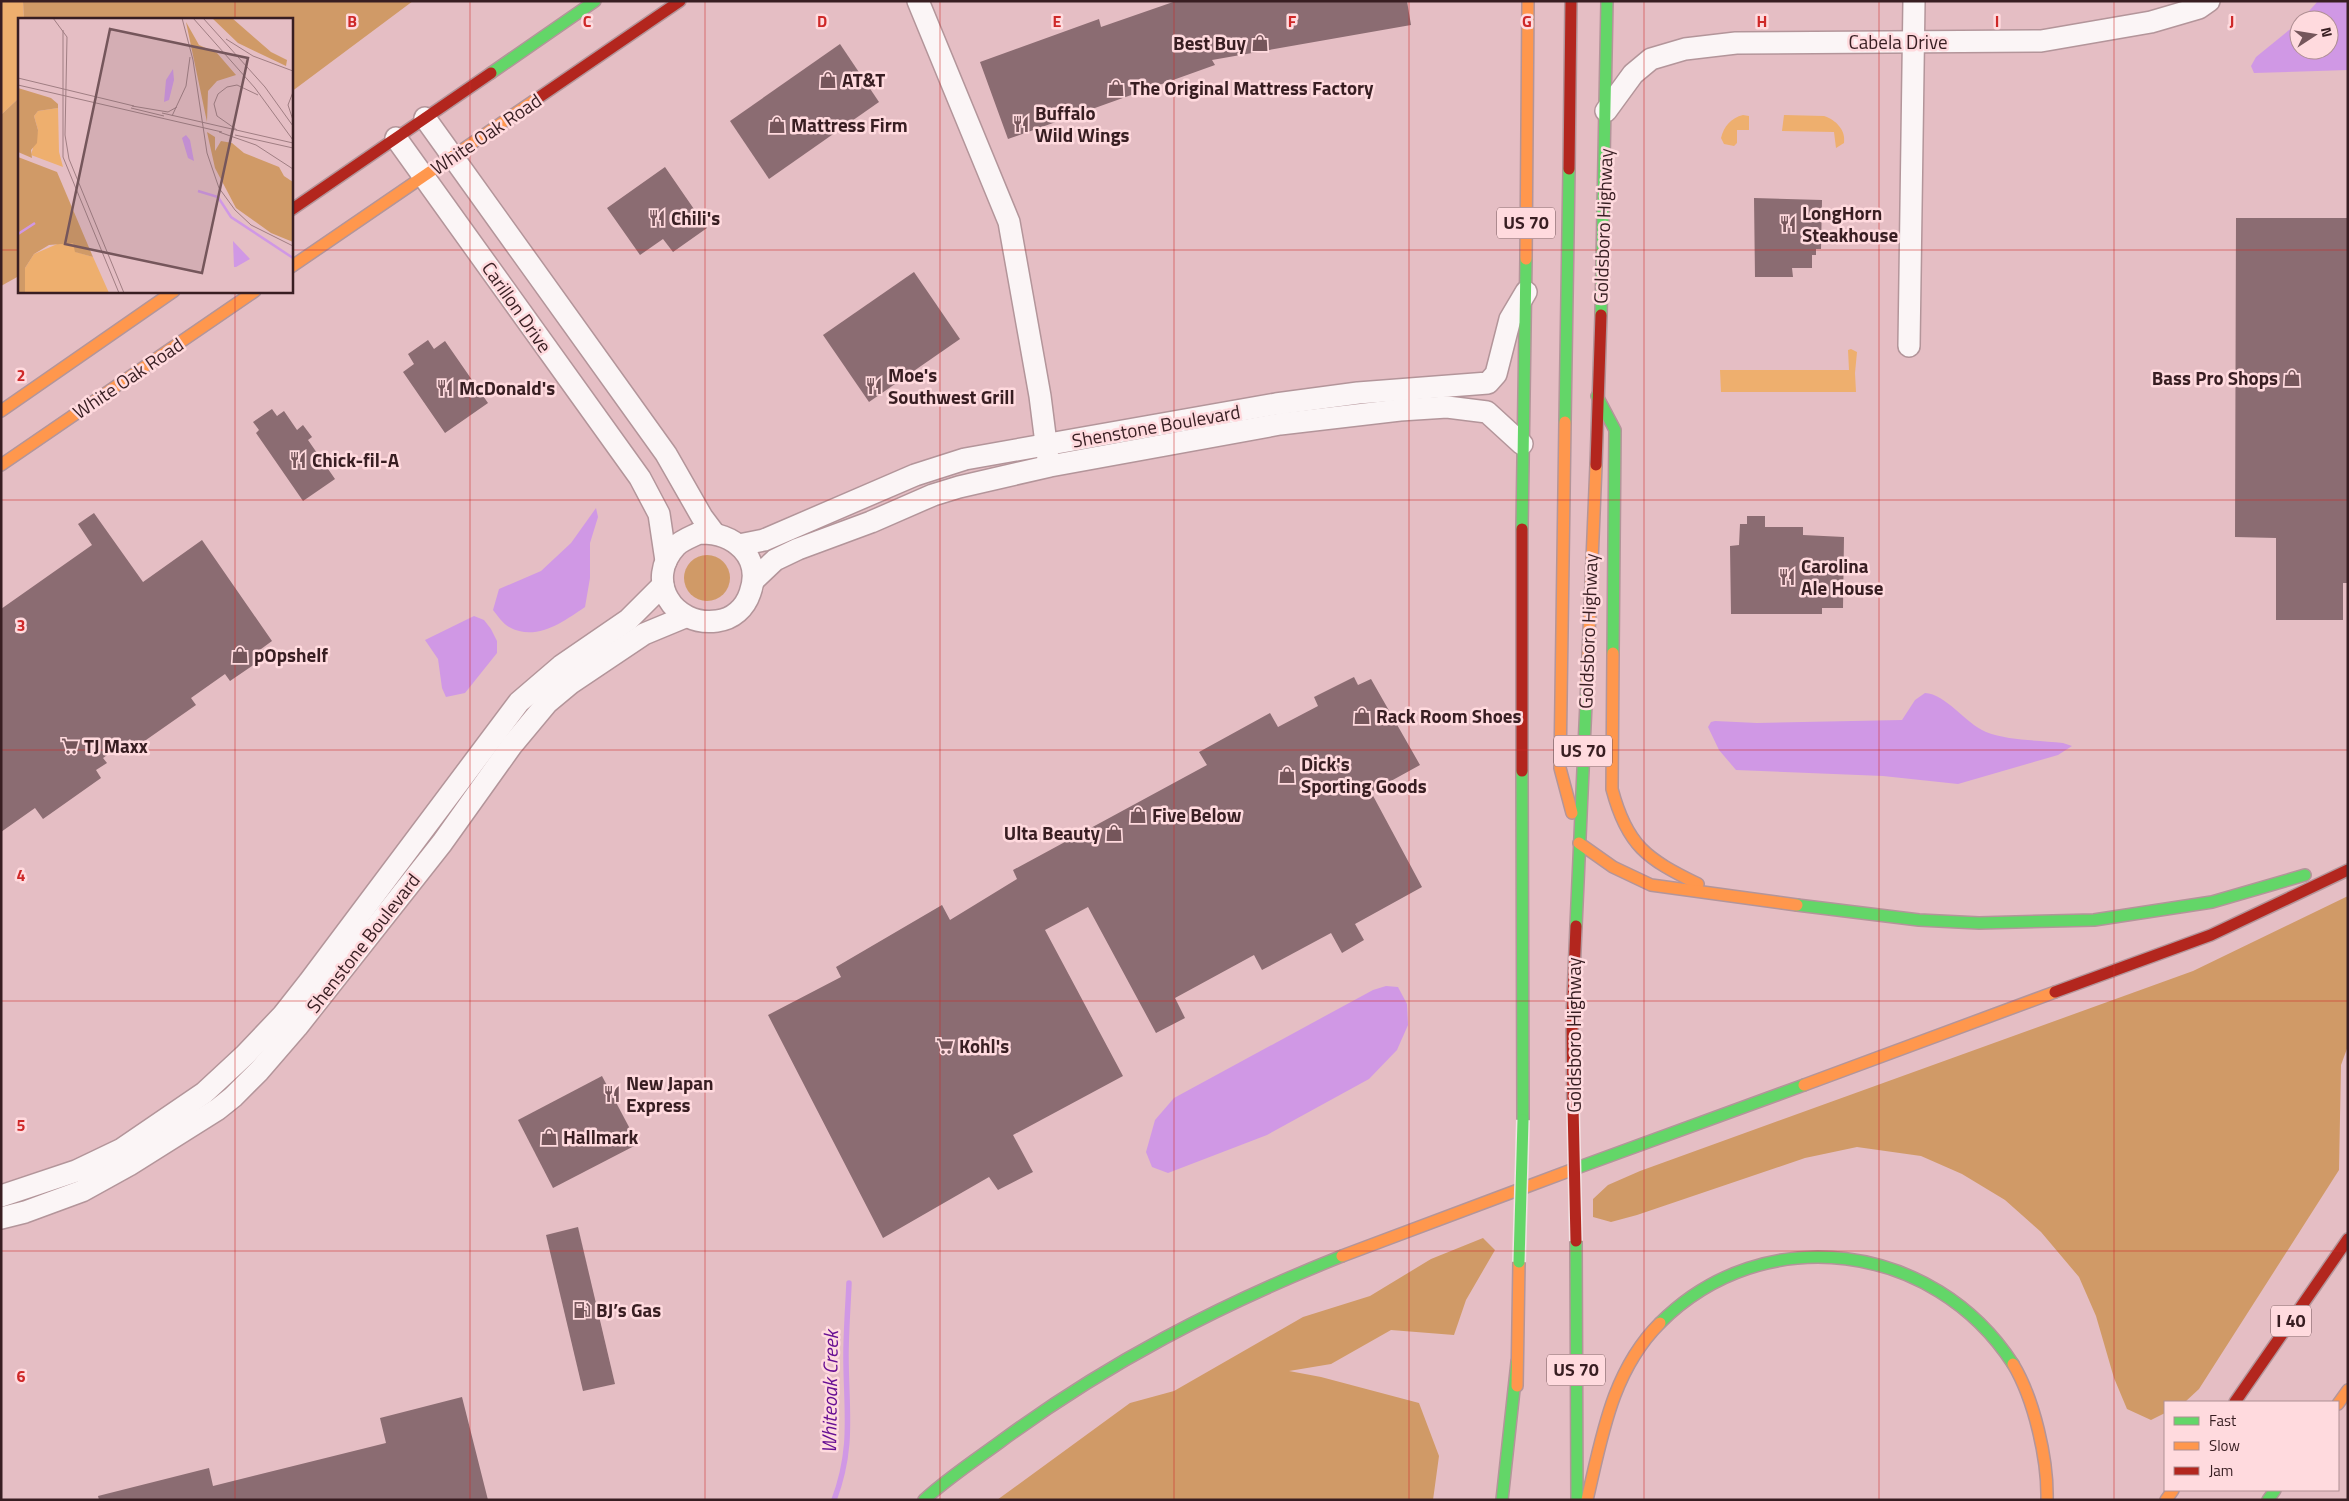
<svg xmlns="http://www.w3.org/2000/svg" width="2349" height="1501" viewBox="0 0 2349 1501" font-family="'Titillium Web',sans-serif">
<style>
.green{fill:#eeaf6e}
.forest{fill:#d09a67}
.water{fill:#d098e5}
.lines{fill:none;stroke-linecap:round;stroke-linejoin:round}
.stream{stroke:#d098e5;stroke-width:5.5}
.building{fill:#8b6c72}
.street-casing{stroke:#b3959a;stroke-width:24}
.fast-casing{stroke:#b3959a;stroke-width:14}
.slow-casing{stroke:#b3959a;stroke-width:14}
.jam-casing{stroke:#b3959a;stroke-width:14}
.street{stroke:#fbf5f6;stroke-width:21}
.fast{stroke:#63d668;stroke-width:11}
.slow{stroke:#ff974d;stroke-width:11}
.jam{stroke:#b3261e;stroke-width:11}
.fast-bridge-casing{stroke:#f3e2e4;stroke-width:14;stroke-linecap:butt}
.jam-bridge-casing{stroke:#f3e2e4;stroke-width:14;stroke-linecap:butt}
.fast-bridge{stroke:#63d668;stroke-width:11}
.jam-bridge{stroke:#b3261e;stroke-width:11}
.grid{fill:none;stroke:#ce2828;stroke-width:1;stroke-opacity:0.55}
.labels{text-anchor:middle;stroke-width:5;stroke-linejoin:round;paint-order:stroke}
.shield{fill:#ffdade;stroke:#74565a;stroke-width:1}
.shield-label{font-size:18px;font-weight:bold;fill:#381e22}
.street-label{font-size:19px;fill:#381e22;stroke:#ffdade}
.poi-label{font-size:19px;font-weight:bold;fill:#381e22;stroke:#ffdade;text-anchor:start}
.water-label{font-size:20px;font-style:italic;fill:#680f93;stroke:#ffdade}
.inset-river{fill:none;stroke:#d098e5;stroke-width:2.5}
.inset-road{fill:none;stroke:#a07e83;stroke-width:1}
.view{fill:#75565b;fill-opacity:0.15;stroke:#75565b;stroke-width:2.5}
.inset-edge{fill:none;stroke:#381e22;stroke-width:2.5}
.grid-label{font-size:16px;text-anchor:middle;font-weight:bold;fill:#ce2828;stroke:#ffdade;stroke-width:5;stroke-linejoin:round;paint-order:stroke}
</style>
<rect width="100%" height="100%" fill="#e5bec4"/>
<g class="green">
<polygon points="1,1 23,1 24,19 19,19 19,98 1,115"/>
<path d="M1743 115 1749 116V130H1737V143L1734 146 1724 144 1721 138C1724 126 1731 118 1743 115Z"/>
<path d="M1784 115 1824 116C1836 120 1846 130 1844 143L1836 148 1834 132 1782 131Z"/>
<polygon points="1851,349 1857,352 1855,373 1856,392 1721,392 1720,370 1849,370 1848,350"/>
</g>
<g class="forest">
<polygon points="23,1 413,1 291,92 291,19 24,19"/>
<polygon points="19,98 19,276 1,286 1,115"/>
<circle cx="707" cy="578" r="23"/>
<polygon points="2348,896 2348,1046 2341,1065 2339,1170 2199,1389 2185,1402 2165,1402 2165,1413 2151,1420 2127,1409 2114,1378 2096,1316 2079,1277 2041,1232 2005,1200 1962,1174 1921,1156 1857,1147 1805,1158 1637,1215 1611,1222 1593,1217 1593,1199 1608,1185 1640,1171 2193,971"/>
<polygon points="1483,1238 1495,1250 1466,1300 1454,1335 1391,1330 1331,1364 1289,1371 1321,1377 1419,1403 1439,1456 1433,1500 997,1500 1130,1403 1174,1391 1303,1317 1370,1296 1431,1259"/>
</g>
<g class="water">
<polygon points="2318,1 2348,1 2348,70 2254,73 2251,66 2256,57 2299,22 2299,50 2329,50 2329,20 2301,20"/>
<path d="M596 508 598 517 590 543V578L585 607C563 622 536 642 509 627 503 624 497 615 493 610L499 589 541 571 571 543Z"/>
<polygon points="474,616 484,620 491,629 497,641 497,653 465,693 446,697 442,688 438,659 425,640"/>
<path d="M1925 693C1946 694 1965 723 1986 732 2009 741 2039 740 2063 743L2072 746 2058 755 1958 784 1883 776 1736 770 1719 750 1708 727 1711 722 1715 721 1757 723 1902 720 1915 700Z"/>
<polygon points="1386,986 1398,987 1407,1004 1408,1025 1397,1050 1369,1079 1267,1135 1168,1173 1152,1167 1146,1152 1155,1120 1174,1098 1373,990"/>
</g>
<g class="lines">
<path class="stream" d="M834 1500C854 1447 846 1410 846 1356 846 1331 848 1307 849 1283"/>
</g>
<g class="building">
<polygon points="1176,1 1407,1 1411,25 1212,60 1215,65 1008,139 980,62 1099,19 1101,27"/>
<polygon points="840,44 879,102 769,179 730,121"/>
<polygon points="665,167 707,228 673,252 663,239 640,255 607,208"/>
<polygon points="1754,198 1822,200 1821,249 1816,249 1816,255 1812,255 1812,268 1792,268 1793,277 1755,277"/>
<polygon points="2236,218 2348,218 2348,583 2343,583 2343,620 2276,620 2276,538 2235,537"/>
<polygon points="914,272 960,339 869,402 823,335"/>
<polygon points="428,340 434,349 445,341 488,403 445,433 403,372 414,364 408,354"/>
<polygon points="272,409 277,416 284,411 297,430 303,425 312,437 308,440 335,479 303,501 256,433 259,430 253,422"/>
<polygon points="94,513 143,582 202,540 272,641 257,652 262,659 230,681 225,674 191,698 196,705 136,747 130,739 103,758 107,763 96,770 101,778 43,819 35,808 1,832 1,609 92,545 78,524"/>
<polygon points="1747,516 1765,516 1765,527 1803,527 1803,535 1844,537 1843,608 1822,608 1822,614 1731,614 1730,546 1739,545 1740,524 1747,524"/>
<polygon points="1354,677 1358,685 1371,679 1420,765 1371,792 1422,887 1355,924 1364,940 1342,953 1331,933 1262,970 1254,955 1175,998 1185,1018 1156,1033 1088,907 1045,930 1123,1076 1013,1135 1033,1172 998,1190 989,1177 883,1238 768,1015 841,977 836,967 942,905 950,920 1017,879 1013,870 1207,765 1199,752 1270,713 1278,727 1318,706 1314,697"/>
<polygon points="602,1076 638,1144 553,1188 518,1120"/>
<polygon points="578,1227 615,1384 583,1391 546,1235"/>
<polygon points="462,1397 488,1500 99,1500 98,1496 209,1468 213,1486 386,1443 380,1418"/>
</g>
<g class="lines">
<g class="street-casing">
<g id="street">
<polyline points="918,1 1009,222 1040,396 1048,459"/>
<polyline points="1606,111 1633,74 1651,59 1685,49 1736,43 2041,41 2151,22 2199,8 2209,1"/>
<polyline points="425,118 666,454 702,517 714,533"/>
<polyline points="396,138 640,478 659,514 666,561"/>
<polyline points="1909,346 1914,1"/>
<path d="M699 533C734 532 763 557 750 593 745 608 733 619 717 621 673 627 644 580 676 546 682 540 691 537 699 533Z"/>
<polyline points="739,545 764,540 915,475 965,459 1276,404 1358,393 1488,383 1496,374 1510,319 1526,292"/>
<polyline points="755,579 775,560 798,549 871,522 933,495 959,487 1050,466 1280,424 1400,410 1447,407 1487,412 1522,444"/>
<polyline points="1,1196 76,1171 122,1149 204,1093 245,1055 283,1015 309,982 519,702 561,666 628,620 663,585"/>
<polyline points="1,1218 25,1212 82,1191 129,1165 218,1109 233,1097 259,1071 297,1027 442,843 512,745 547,703 571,683 644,634 685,617"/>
</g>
</g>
<g class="fast-casing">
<g id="fast">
<polyline points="491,73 595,1"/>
<polyline points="1601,315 1607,1"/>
<polyline points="1597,396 1615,430 1613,653"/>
<polyline points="1565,422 1569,169"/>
<polyline points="1522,529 1526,259"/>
<polyline points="1522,771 1523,1120"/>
<polyline points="1797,905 1919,920 1979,923 2094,920 2212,902 2305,875"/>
<polyline points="1576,926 1587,681"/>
<polyline points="1574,1169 1804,1085"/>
<polyline points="1576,1241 1577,1500"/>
<path d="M1660 1323C1764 1219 1934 1242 2013 1364"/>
<path d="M924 1500C948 1478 974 1461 1000 1442 1107 1363 1219 1305 1342 1256"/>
<polyline points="1502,1500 1517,1362"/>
<polyline points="2268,1500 2275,1490"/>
</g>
</g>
<g class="slow-casing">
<g id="slow">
<polyline points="1526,259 1528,1"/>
<polyline points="291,267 538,98"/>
<polyline points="1,411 174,291"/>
<polyline points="1565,422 1560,768 1572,813"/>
<polyline points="1,465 255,291"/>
<path d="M1613 653 1612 789C1627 846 1647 859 1698 884"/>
<polyline points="1587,681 1596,465"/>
<polyline points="1579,843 1613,867 1651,885 1797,905"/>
<polyline points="1804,1085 2055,992"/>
<polyline points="1342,1256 1574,1169"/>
<path d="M2013 1364C2034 1399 2048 1459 2047 1500"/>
<polyline points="1517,1386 1519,1262"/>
<polyline points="2338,1404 2348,1390"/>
<path d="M1587 1500C1602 1436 1612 1371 1660 1323"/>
<polyline points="2166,1500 2173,1490"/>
</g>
</g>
<g class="jam-casing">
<g id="jam">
<polyline points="538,98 680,1"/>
<polyline points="1569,169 1571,1"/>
<polyline points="291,210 491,73"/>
<polyline points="1596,465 1601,315"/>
<polyline points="1522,529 1522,771"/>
<polyline points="2055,992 2211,935 2348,870"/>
<polyline points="1573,1105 1572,1021 1576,926"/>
<polyline points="2235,1402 2348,1239"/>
</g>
</g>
<use href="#street" class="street"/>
<use href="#fast" class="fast"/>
<use href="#slow" class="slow"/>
<use href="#jam" class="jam"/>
<g class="fast-bridge-casing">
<polyline id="fast-bridge" points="1519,1262 1523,1120"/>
</g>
<g class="jam-bridge-casing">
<polyline id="jam-bridge" points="1573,1105 1576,1241"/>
</g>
<use href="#fast-bridge" class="fast-bridge"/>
<use href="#jam-bridge" class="jam-bridge"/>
</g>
<path class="grid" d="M235 1V19M470 1V1500M705 1V1500M940 1V1500M1174 1V1500M1409 1V1500M1644 1V1500M1879 1V1500M2114 1V1500M1 250H19M291 250H2348M235 291V1500M1 500H2348M1 750H2348M1 1001H2348M1 1251H2348"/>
<defs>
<g id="shop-bare" transform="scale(1.35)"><path d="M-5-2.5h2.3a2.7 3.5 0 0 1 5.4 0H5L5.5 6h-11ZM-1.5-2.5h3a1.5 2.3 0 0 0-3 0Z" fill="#75565b" stroke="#ffdade" stroke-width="2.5" paint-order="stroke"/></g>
<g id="restaurant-bare" transform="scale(1.35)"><path d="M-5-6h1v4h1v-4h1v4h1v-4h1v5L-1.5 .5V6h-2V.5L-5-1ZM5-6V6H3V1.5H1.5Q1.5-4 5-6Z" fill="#75565b" stroke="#ffdade" stroke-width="2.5" paint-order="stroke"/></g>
<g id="supermarket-bare" transform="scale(1.35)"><path d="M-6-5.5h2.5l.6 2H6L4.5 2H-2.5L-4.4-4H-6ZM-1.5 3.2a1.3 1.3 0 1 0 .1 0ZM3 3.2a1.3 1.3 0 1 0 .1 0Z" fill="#75565b" stroke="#ffdade" stroke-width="2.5" paint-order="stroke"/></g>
<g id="fuel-bare" transform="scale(1.35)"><path d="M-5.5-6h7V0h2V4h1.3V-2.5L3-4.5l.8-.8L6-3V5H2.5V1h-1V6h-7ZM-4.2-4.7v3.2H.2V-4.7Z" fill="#75565b" stroke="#ffdade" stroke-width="2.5" paint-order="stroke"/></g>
</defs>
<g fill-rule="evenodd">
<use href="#shop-bare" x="1260" y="43"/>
<use href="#shop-bare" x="828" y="80"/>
<use href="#shop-bare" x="1116" y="88"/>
<use href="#restaurant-bare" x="1021" y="124"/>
<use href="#shop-bare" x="777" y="125"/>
<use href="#restaurant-bare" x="657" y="218"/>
<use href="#restaurant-bare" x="1788" y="224"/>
<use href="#shop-bare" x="2292" y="378"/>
<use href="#restaurant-bare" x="874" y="386"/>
<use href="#restaurant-bare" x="445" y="388"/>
<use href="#restaurant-bare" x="298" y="460"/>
<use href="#restaurant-bare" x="1787" y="577"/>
<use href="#shop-bare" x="240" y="655"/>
<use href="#shop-bare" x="1362" y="716"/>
<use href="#supermarket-bare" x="70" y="746"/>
<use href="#shop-bare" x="1287" y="775"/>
<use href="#shop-bare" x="1138" y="815"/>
<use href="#shop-bare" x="1114" y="833"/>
<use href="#supermarket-bare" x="945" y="1046"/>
<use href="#restaurant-bare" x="612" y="1094"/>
<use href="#shop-bare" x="549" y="1137"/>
<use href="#fuel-bare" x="582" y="1310"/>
</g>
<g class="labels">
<g class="shield">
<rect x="1497" y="207.5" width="58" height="31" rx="4"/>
<rect x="1554" y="735.5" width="58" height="31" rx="4"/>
<rect x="2271" y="1305.5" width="40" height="31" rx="4"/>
<rect x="1547" y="1354.5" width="58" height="31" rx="4"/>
</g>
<g class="shield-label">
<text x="1526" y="229">US 70</text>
<text x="1583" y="757">US 70</text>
<text x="2291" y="1327">I 40</text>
<text x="1576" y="1376">US 70</text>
</g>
<g class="street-label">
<text x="1898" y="49">Cabela Drive</text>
<text transform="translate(486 134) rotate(-34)" y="7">White Oak Road</text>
<text transform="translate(1603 226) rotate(-88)" y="7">Goldsboro Highway</text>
<text transform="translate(517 307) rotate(55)" y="7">Carillon Drive</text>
<text transform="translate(128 378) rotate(-34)" y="7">White Oak Road</text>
<text transform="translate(1156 426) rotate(-10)" y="7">Shenstone Boulevard</text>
<text transform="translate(1588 631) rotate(-88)" y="7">Goldsboro Highway</text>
<text transform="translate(363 943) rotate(-52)" y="7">Shenstone Boulevard</text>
<text transform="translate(1574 1035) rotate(-90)" y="7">Goldsboro Highway</text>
</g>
<g class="poi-label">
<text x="1246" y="50" text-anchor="end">Best Buy</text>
<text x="842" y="87">AT&amp;T</text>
<text x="1130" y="95">The Original Mattress Factory</text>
<text x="1035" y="120">Buffalo<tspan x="1035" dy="22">Wild Wings</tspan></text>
<text x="791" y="132">Mattress Firm</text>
<text x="1802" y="220">LongHorn<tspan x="1802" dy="22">Steakhouse</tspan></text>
<text x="671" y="225">Chili's</text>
<text x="888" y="382">Moe's<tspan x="888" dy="22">Southwest Grill</tspan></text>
<text x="2278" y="385" text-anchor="end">Bass Pro Shops</text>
<text x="459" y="395">McDonald's</text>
<text x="312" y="467">Chick-fil-A</text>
<text x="1801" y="573">Carolina<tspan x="1801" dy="22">Ale House</tspan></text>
<text x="254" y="662">pOpshelf</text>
<text x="1376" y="723">Rack Room Shoes</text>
<text x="84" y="753">TJ Maxx</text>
<text x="1301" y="771">Dick's<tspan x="1301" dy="22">Sporting Goods</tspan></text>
<text x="1152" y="822">Five Below</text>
<text x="1100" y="840" text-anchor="end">Ulta Beauty</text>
<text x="959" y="1053">Kohl's</text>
<text x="626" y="1090">New Japan<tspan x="626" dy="22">Express</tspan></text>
<text x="563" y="1144">Hallmark</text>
<text x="596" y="1317">BJ’s Gas</text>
</g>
<g class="water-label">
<text transform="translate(830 1392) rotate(-89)" y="7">Whiteoak Creek</text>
</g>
</g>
<g transform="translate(18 18)">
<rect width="275" height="275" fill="#e5bec4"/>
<path d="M40 90 41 134 45 149 13 137 20 112 16 98 20 93ZM44 224 55 225 58 234 75 239 91 275H7V250L16 236Z" fill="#eeaf6e"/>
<path d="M194 0H214L253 34 269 42 268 48 220 25ZM168 4 181 27 199 35 218 57 199 63 190 73 189 104ZM0 70 33 80 40 86V90L20 93 16 98 20 112 19 125 13 132 14 140 0 134ZM189 114 197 119V133L203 123 214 125 226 135 261 149 266 158 275 164V224L253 215 218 190 197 150ZM0 139 39 154 75 239 57 234 55 225 31 227 16 236 7 250V275H0Z" fill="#d09a67"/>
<path d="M155 51 156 62 151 82 146 84 148 62ZM168 117 172 122 176 143 170 140 164 120ZM215 223 232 241 218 249H216Z" fill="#d098e5"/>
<path class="inset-river" d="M180 173 200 179 213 199 275 240M0 216 17 205"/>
<path class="inset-road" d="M35 0 49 19 47 117 51 141 106 275M164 0 175 42 189 135 201 170 217 192 233 207 275 228M175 0 237 70 275 122M185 0 247 69 275 108M45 12V139L101 275M208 21 235 38 275 53M0 60 116 88M0 67 204 114M275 74 270 87 275 102M114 88 150 94 159 89M113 90 146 98M144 95 275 125M154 98 168 68 172 39M219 112 199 98 196 86 200 76 209 69 219 67 240 77M201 114 238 127 275 151M217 117 275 130"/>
<path class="view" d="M92 11 230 40 184 255 47 226Z"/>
<rect width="275" height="275" class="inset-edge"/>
</g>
<g class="grid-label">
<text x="352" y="27">B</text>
<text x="587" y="27">C</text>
<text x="822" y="27">D</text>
<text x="1057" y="27">E</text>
<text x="1292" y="27">F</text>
<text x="1527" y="27">G</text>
<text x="1762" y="27">H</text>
<text x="1997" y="27">I</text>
<text x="2232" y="27">J</text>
<text x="21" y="381">2</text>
<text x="21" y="631">3</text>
<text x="21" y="881">4</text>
<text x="21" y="1131">5</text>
<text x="21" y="1382">6</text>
</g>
<rect width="2349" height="1501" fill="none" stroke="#381e22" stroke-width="5"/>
<rect x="2164" y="1401" width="175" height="90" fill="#ffdade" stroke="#af8f93"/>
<rect x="2174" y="1417" width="25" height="8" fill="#63d668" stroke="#af8f93"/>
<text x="2209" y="1426" font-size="15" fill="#381e22">Fast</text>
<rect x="2174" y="1442" width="25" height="8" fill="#ff974d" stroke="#af8f93"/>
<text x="2209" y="1451" font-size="15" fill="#381e22">Slow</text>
<rect x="2174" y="1467" width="25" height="8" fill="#b3261e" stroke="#af8f93"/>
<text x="2209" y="1476" font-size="15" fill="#381e22">Jam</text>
<g transform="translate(2314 35) rotate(78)"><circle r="24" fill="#ffdade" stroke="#af8f93"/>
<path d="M0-4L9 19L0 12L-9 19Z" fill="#75565b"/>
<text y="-8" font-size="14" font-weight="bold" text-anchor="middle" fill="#381e22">N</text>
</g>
</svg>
